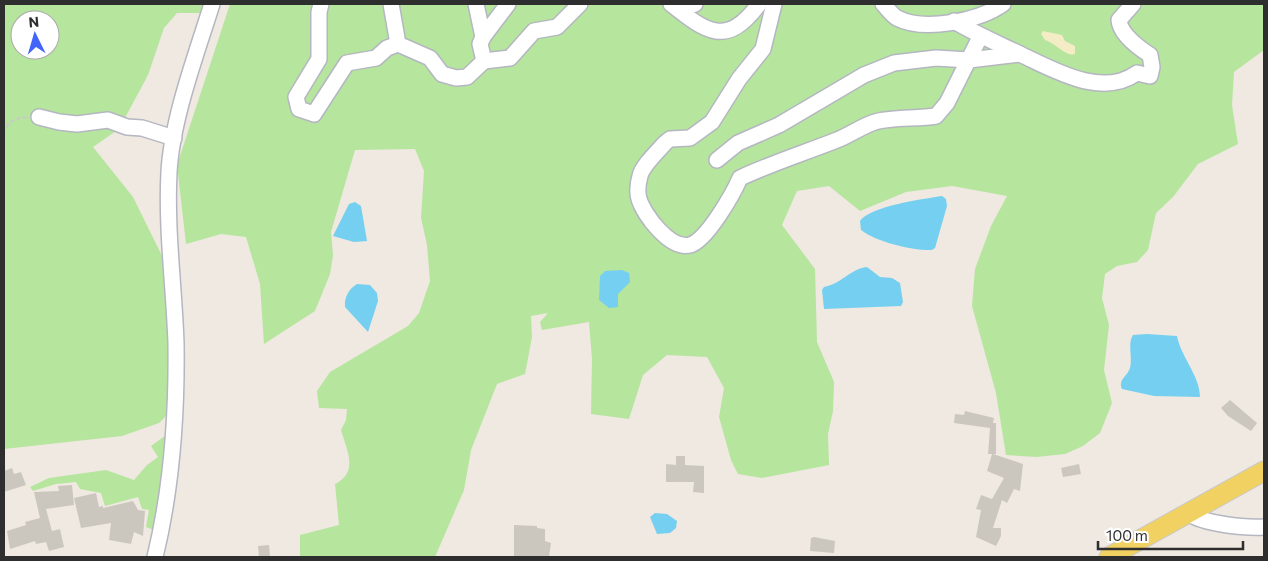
<svg xmlns="http://www.w3.org/2000/svg" width="1268" height="561" viewBox="0 0 1268 561" font-family="Commissioner,sans-serif">
<style>
.green{fill:#b6e59e;fill-rule:evenodd}
.sand{fill:#f3ecc5}
.water{fill:#75cff0}
.building{fill:#cbc7bf}
.lines{fill:none;stroke-linecap:round;stroke-linejoin:round}
.minor-casing{stroke:#b4b7c1;stroke-width:18}
.major-casing{stroke:#c9c9c9;stroke-width:21}
.path{stroke:#c9c9c9;stroke-width:2;stroke-dasharray:4 2.5;stroke-linecap:butt}
.minor{stroke:#fff;stroke-width:15}
.major{stroke:#f2d163;stroke-width:19}
</style>
<rect width="100%" height="100%" fill="#efe9e1"/>
<g class="green">
<path d="M4 4H203L204 13H177L164 28 148 75 119 129 93 147 133 197 167 266 171 411 159 423 122 436 4 449ZM20 20H50V50H20Z"/>
<path d="M230 4H1264V50L1234 72 1232 105 1238 144 1198 164 1173 197 1156 213 1148 250 1137 262 1117 266 1105 274 1102 298 1109 325 1104 370 1112 403 1100 433 1083 446 1065 454 1036 457 1006 455 996 393 972 306 975 269 991 226 1007 196 952 186 906 192 860 211 829 186 797 191 782 225 815 269 817 342 834 382 833 411 828 434 829 465 762 478 738 474 731 460 719 417 724 388 707 357 667 355 643 375 629 419 591 414 592 359 589 322 542 330 540 322 548 313 531 316 532 337 525 374 497 384 471 450 464 490 435 557H300V535L339 525 335 484C359 472 347 451 341 430L346 420 347 409 319 408 317 391 330 372 408 326 419 313 430 281 427 245 421 218 424 171 415 149 355 150 331 232 333 255 330 274 315 311 264 344 260 284 246 237 221 234 186 244 177 165Z"/>
<polygon points="169,433 156,531 146,527 149,510 142,509 138,497 105,506 101,493 80,489 76,482 56,484 33,491 30,487 49,478 106,470 134,480 147,465 158,457 151,446"/>
</g>
<path class="sand" d="M1043 31 1062 35 1065 41 1075 46V54C1065 57 1056 43 1045 40L1041 34Z"/>
<g class="water">
<path d="M942 196 946 199 947 206 935 248 932 250C914 251 876 242 861 230L860 221C870 206 924 199 942 196Z"/>
<polygon points="355,202 361,206 367,241 354,242 333,236 349,204"/>
<path d="M867 267 880 277 892 278 900 283 903 302 901 306 824 309 822 290 824 287C841 284 850 269 867 267Z"/>
<polygon points="622,270 629,273 630,282 618,294 618,307 609,308 599,300 600,276 605,271"/>
<path d="M357 284 370 285 377 293 378 301 368 332 345 307C344 297 349 289 357 284Z"/>
<path d="M1147 334 1177 336C1181 357 1200 376 1200 397L1154 396 1122 389C1118 379 1127 377 1130 368 1133 357 1127 344 1133 335Z"/>
<polygon points="655,513 667,514 677,521 676,528 670,533 657,534 650,517"/>
</g>
<g class="building">
<polygon points="1230,400 1257,423 1251,431 1228,416 1221,408"/>
<polygon points="965,411 994,418 993,423 996,423 996,454 993,454 1023,464 1020,491 1014,489 1007,503 1002,500 993,528 1001,528 1001,536 996,546 976,537 981,510 976,509 981,495 992,499 1004,478 987,471 992,454 988,454 990,428 954,423 955,414 964,415"/>
<polygon points="676,456 685,456 685,465 704,466 704,493 693,492 694,482 666,482 666,464 676,465"/>
<polygon points="1079,464 1081,474 1063,477 1061,468"/>
<polygon points="12,468 14,474 21,472 26,485 4,492 4,471"/>
<polygon points="72,485 74,505 46,509 52,531 60,529 64,547 49,551 46,542 36,544 35,541 10,549 7,531 26,525 25,522 40,518 34,492 59,491 58,486"/>
<polygon points="96,493 99,507 103,506 103,508 133,501 138,510 145,511 143,536 134,532 131,544 109,540 111,523 81,528 74,498"/>
<polygon points="514,525 537,526 537,528 545,529 545,541 551,543 549,557 514,557"/>
<polygon points="814,537 835,541 834,553 810,551 811,538"/>
<polygon points="269,545 270,557 259,557 258,546"/>
</g>
<g class="lines">
<g class="minor-casing">
<g id="minor">
<polyline points="321,4 319,12 319,59 296,97 299,109 314,114 347,63 376,58 387,48 398,44"/>
<polyline points="391,4 398,44 430,58 442,74 456,78 467,77 484,61 480,44 483,37"/>
<polyline points="476,4 483,37 508,4"/>
<path d="M671 4C706 32 727 48 759 4"/>
<polyline points="681,4 685,7 695,4"/>
<path d="M774 4 763 49 739 79 712 122 690 138 670 139 665 143C658 151 642 166 640 176 638 183 637 192 639 199 644 215 670 250 690 245 707 240 733 194 740 178 772 163 804 153 837 140 850 135 862 126 875 122 890 117 918 119 936 116L947 103 980 37"/>
<path d="M883 4C887 8 892 15 897 18 924 32 979 21 1003 4"/>
<path d="M954 21C976 34 999 44 1022 55 1056 71 1102 98 1137 73L1150 76 1152 67 1150 55C1139 48 1120 34 1119 20L1133 4"/>
<polyline points="484,61 510,58 534,31 557,27 580,4"/>
<polyline points="39,117 59,122 77,124 108,120 127,127 142,128 174,138"/>
<polyline points="717,160 738,143 779,125 864,75 894,63 936,58 969,60 1020,54"/>
<path d="M1188 513C1204 524 1244 528 1264 527"/>
<path d="M155 557C172 487 177 415 176 343 174 286 166 229 169 172 172 119 196 55 212 4"/>
</g>
</g>
<g class="major-casing">
<polyline id="major" points="1109,557 1264,471"/>
</g>
<path class="path" d="M4 133C8 120 16 118 29 117"/>
<use href="#minor" class="minor"/>
<use href="#major" class="major"/>
</g>
<rect width="1268" height="561" fill="none" stroke="#2e2e2e" stroke-width="10"/>
<g transform="translate(35 35) rotate(355)"><circle r="24" fill="#ffffff" stroke="#ababab"/>
<path d="M0-4L9 19L0 12L-9 19Z" fill="#4264fb"/>
<text y="-8" font-size="14" font-weight="bold" text-anchor="middle" fill="#2e2e2e">N</text>
</g>
<path d="M1098 541v8h145v-8" fill="none" stroke="#2e2e2e" stroke-width="2.5"/>
<text x="1106" y="541" font-size="15" fill="#2e2e2e" stroke="#ffffff" stroke-width="4" paint-order="stroke">100 m</text>
</svg>
